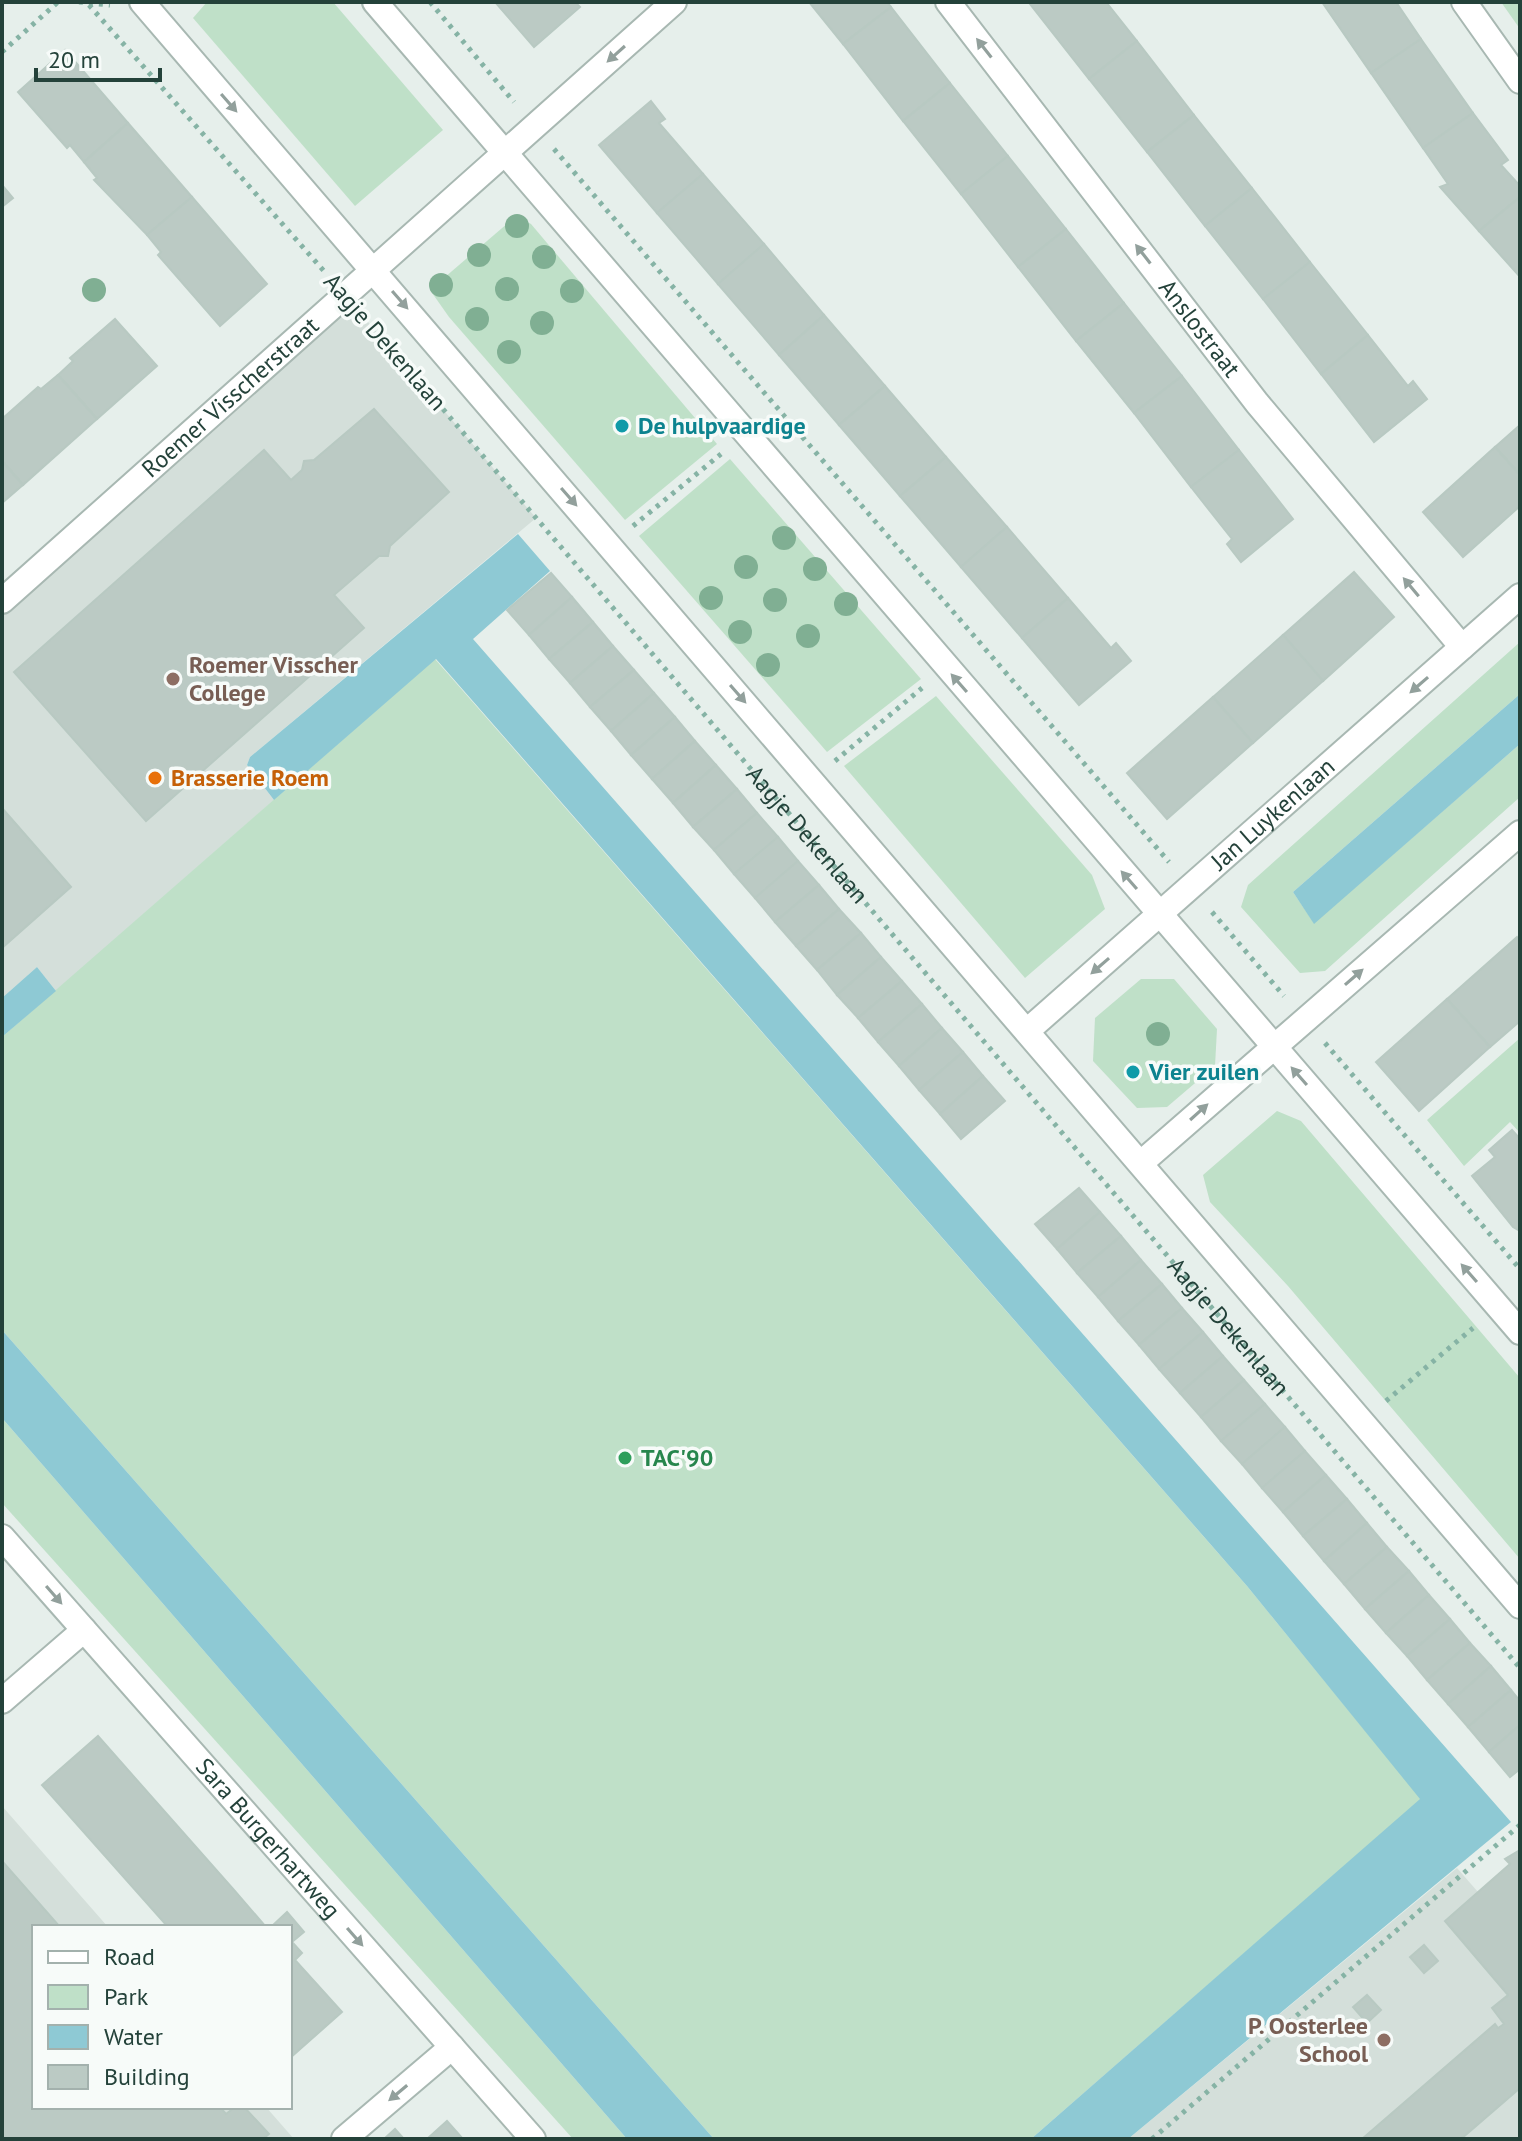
<svg xmlns="http://www.w3.org/2000/svg" width="1522" height="2141" viewBox="0 0 1522 2141" font-family="'PT Sans',sans-serif">
<style>
.built{fill:#d4dfda}
.green{fill:#bfe0c8}
.water{fill:#8ec9d4}
.building{fill:#bbcac4;stroke:#b8c9c2;stroke-width:2}
.lines{fill:none;stroke-linecap:round;stroke-linejoin:round}
.street-casing{stroke:#a8b8b2;stroke-width:28}
.path{stroke:#86b3a5;stroke-width:5;stroke-dasharray:4 6;stroke-linecap:butt}
.street{stroke:#fff;stroke-width:24}
.tree{fill:#80af93}
.oneway{fill:#92a09c}
.culture-dot{fill:#0f9aa8;stroke:#f7fbf9;stroke-width:3}
.education-dot{fill:#8d6e63;stroke:#f7fbf9;stroke-width:3}
.food-dot{fill:#e8710a;stroke:#f7fbf9;stroke-width:3}
.leisure-dot{fill:#2e9e5b;stroke:#f7fbf9;stroke-width:3}
.labels{text-anchor:middle;stroke-width:7;stroke-linejoin:round;paint-order:stroke}
.street-label{font-size:24px;fill:#24423a;stroke:#f7fbf9}
.culture-label{font-size:24px;font-weight:bold;fill:#0d838f;stroke:#f7fbf9;text-anchor:start}
.education-label{font-size:24px;font-weight:bold;fill:#785e54;stroke:#f7fbf9;text-anchor:start}
.food-label{font-size:24px;font-weight:bold;fill:#c56008;stroke:#f7fbf9;text-anchor:start}
.leisure-label{font-size:24px;font-weight:bold;fill:#27864d;stroke:#f7fbf9;text-anchor:start}
</style>
<rect width="100%" height="100%" fill="#e6efeb"/>
<g class="built">
<polygon points="345,295 536,518 250,757 247,765 274,800 56,991 37,967 2,998 2,601"/>
<polygon points="2,1806 108,1927 34,1927 34,2107 266,2107 294,2139 2,2139"/>
<polygon points="1457,1868 1520,1940 1520,2139 1128,2139"/>
</g>
<g class="green">
<polygon points="207,2 333,2 443,130 355,206 193,18"/>
<polygon points="1501,2 1520,2 1520,29"/>
<polygon points="516,216 531,224 717,444 625,520 449,317 430,290"/>
<polygon points="730,459 921,679 827,752 639,536"/>
<polygon points="1520,642 1520,694 1293,892 1314,923 1520,744 1520,797 1325,971 1300,973 1241,907 1248,885"/>
<polygon points="435,659 1247,1586 1421,1799 1031,2139 714,2139 2,1330 2,1037"/>
<polygon points="936,696 1092,875 1105,909 1025,978 844,766"/>
<polygon points="1141,979 1174,979 1217,1029 1215,1066 1167,1107 1137,1108 1093,1061 1095,1018"/>
<polygon points="1520,1038 1520,1133 1510,1122 1464,1166 1427,1120"/>
<polygon points="1277,1111 1301,1121 1520,1378 1520,1559 1288,1286 1210,1202 1203,1175"/>
<polygon points="2,1418 627,2139 573,2139 2,1503"/>
</g>
<g class="water">
<polygon points="518,534 550,571 473,639 1511,1822 1128,2139 1031,2139 1420,1799 1247,1586 436,659 274,800 247,765 250,757"/>
<polygon points="1520,694 1520,744 1314,924 1293,892"/>
<polygon points="37,967 56,991 2,1037 2,998"/>
<polygon points="2,1330 714,2139 627,2139 2,1418"/>
</g>
<g class="building">
<polygon points="495,2 575,2 580,7 534,47"/>
<polygon points="809,2 887,2 891,7 843,44"/>
<polygon points="1033,2 1106,2 1137,41 1089,79 1030,4"/>
<polygon points="1322,2 1396,2 1421,39 1371,73"/>
<polygon points="891,7 950,83 903,121 843,44"/>
<polygon points="1421,39 1473,113 1423,148 1371,73"/>
<polygon points="1137,41 1194,115 1147,152 1089,79"/>
<polygon points="65,50 128,123 84,162 70,145 67,148 18,92"/>
<polygon points="950,83 1008,156 961,194 903,121"/>
<polygon points="651,101 665,119 659,123 703,174 657,213 599,145"/>
<polygon points="1473,113 1508,160 1501,165 1520,186 1520,197 1479,231 1440,187 1448,184 1423,148"/>
<polygon points="1194,115 1252,188 1205,226 1147,152"/>
<polygon points="128,123 192,197 147,235 94,180 97,178 84,162"/>
<polygon points="1008,156 1066,229 1018,267 961,194"/>
<polygon points="703,174 764,244 718,284 657,213"/>
<polygon points="2,185 13,198 2,207"/>
<polygon points="1252,188 1310,262 1263,299 1205,226"/>
<polygon points="192,197 267,284 220,326 158,255 161,252 147,235"/>
<polygon points="1520,197 1520,277 1479,231"/>
<polygon points="1066,229 1124,303 1076,341 1018,267"/>
<polygon points="764,244 824,315 779,355 718,284"/>
<polygon points="1310,262 1368,335 1321,374 1263,299"/>
<polygon points="1124,303 1182,376 1134,413 1076,341"/>
<polygon points="824,315 885,386 839,425 779,355"/>
<polygon points="115,319 157,366 97,419 58,375 73,361 70,358"/>
<polygon points="1368,335 1408,386 1413,381 1427,399 1374,442 1321,374"/>
<polygon points="58,375 97,419 23,485 2,461 2,419 38,387 41,389"/>
<polygon points="1182,376 1239,450 1191,487 1134,413"/>
<polygon points="885,386 946,457 900,496 839,425"/>
<polygon points="374,409 449,492 390,546 388,556 379,556 334,595 364,628 146,821 14,672 264,450 291,480 302,470 304,461 314,460"/>
<polygon points="1520,425 1520,475 1495,447"/>
<polygon points="1495,447 1520,475 1520,506 1463,557 1423,512"/>
<polygon points="1239,450 1293,519 1241,562 1227,544 1232,539 1191,487"/>
<polygon points="946,457 1007,527 961,567 900,496"/>
<polygon points="2,461 23,485 2,503"/>
<polygon points="1007,527 1068,598 1022,638 961,567"/>
<polygon points="1354,572 1394,617 1323,681 1283,635"/>
<polygon points="551,573 572,597 529,635 507,610"/>
<polygon points="572,597 593,622 549,659 529,635"/>
<polygon points="1068,598 1111,648 1116,643 1131,661 1079,705 1022,638"/>
<polygon points="593,622 613,646 570,683 549,659"/>
<polygon points="1283,635 1323,681 1253,743 1213,697"/>
<polygon points="613,646 634,670 590,707 570,683"/>
<polygon points="634,670 654,693 611,731 590,707"/>
<polygon points="654,693 675,717 631,755 611,731"/>
<polygon points="1213,697 1253,743 1167,819 1127,773"/>
<polygon points="675,717 695,741 652,779 631,755"/>
<polygon points="695,741 716,765 673,803 652,779"/>
<polygon points="716,765 737,789 693,827 673,803"/>
<polygon points="737,789 757,813 714,850 693,827"/>
<polygon points="2,808 71,887 2,948"/>
<polygon points="757,813 778,837 734,874 714,850"/>
<polygon points="778,837 798,861 755,898 734,874"/>
<polygon points="798,861 819,885 775,922 755,898"/>
<polygon points="819,885 839,909 796,946 775,922"/>
<polygon points="839,909 861,933 817,970 796,946"/>
<polygon points="861,933 881,957 837,995 817,970"/>
<polygon points="1517,937 1520,941 1520,1021 1490,1047 1447,999"/>
<polygon points="881,957 902,981 858,1018 837,995"/>
<polygon points="902,981 922,1004 878,1042 858,1018"/>
<polygon points="1447,999 1490,1047 1419,1111 1376,1062"/>
<polygon points="922,1004 942,1028 899,1066 878,1042"/>
<polygon points="942,1028 963,1052 919,1090 899,1066"/>
<polygon points="963,1052 983,1076 940,1114 919,1090"/>
<polygon points="983,1076 1005,1101 961,1139 940,1114"/>
<polygon points="1512,1130 1520,1139 1520,1231 1513,1227 1472,1176 1495,1157 1489,1150"/>
<polygon points="1079,1188 1100,1212 1057,1249 1035,1224"/>
<polygon points="1100,1212 1121,1236 1077,1273 1057,1249"/>
<polygon points="1121,1236 1141,1260 1098,1297 1077,1273"/>
<polygon points="1141,1260 1162,1284 1118,1321 1098,1297"/>
<polygon points="1162,1284 1182,1308 1139,1345 1118,1321"/>
<polygon points="1182,1308 1203,1332 1159,1369 1139,1345"/>
<polygon points="1203,1332 1223,1356 1180,1393 1159,1369"/>
<polygon points="1223,1356 1244,1380 1201,1417 1180,1393"/>
<polygon points="1244,1380 1265,1404 1221,1441 1201,1417"/>
<polygon points="1265,1404 1285,1427 1242,1464 1221,1441"/>
<polygon points="1285,1427 1305,1451 1262,1488 1242,1464"/>
<polygon points="1305,1451 1326,1475 1283,1512 1262,1488"/>
<polygon points="1326,1475 1347,1499 1303,1536 1283,1512"/>
<polygon points="1347,1499 1367,1523 1324,1561 1303,1536"/>
<polygon points="1367,1523 1387,1547 1344,1584 1324,1561"/>
<polygon points="1387,1547 1409,1571 1365,1609 1344,1584"/>
<polygon points="1409,1571 1429,1595 1386,1633 1365,1609"/>
<polygon points="1429,1595 1450,1619 1407,1656 1386,1633"/>
<polygon points="1450,1619 1470,1643 1427,1680 1407,1656"/>
<polygon points="1470,1643 1491,1666 1448,1704 1427,1680"/>
<polygon points="1491,1666 1511,1690 1468,1727 1448,1704"/>
<polygon points="1511,1690 1520,1701 1520,1725 1489,1752 1468,1727"/>
<polygon points="1520,1725 1520,1769 1510,1777 1489,1752"/>
<polygon points="98,1736 234,1890 266,1927 168,1927 42,1785"/>
<polygon points="1520,1850 1520,2088 1461,2139 1362,2139 1495,2024 1498,2028 1504,2024 1492,2008 1508,1995 1445,1921 1510,1864 1505,1859"/>
<polygon points="2,1861 60,1927 34,1927 34,2107 220,2107 226,2114 235,2107 244,2107 269,2134 263,2139 2,2139"/>
<polygon points="287,1912 304,1932 292,1942 302,1953 295,1960 342,2012 290,2058 290,1927 271,1927"/>
<polygon points="1424,1945 1438,1961 1424,1973 1410,1957"/>
<polygon points="1367,1995 1381,2010 1367,2023 1353,2007"/>
<polygon points="447,2121 463,2139 427,2139"/>
<polygon points="395,2129 404,2139 384,2139"/>
</g>
<g class="lines">
<g class="street-casing">
<g id="street">
<polyline points="142,2 1520,1606"/>
<polyline points="375,2 1520,1332"/>
<path id="s2" d="M948 2 1257 403 1462 647"/>
<polyline points="1464,2 1520,81"/>
<path id="s3" d="M2 601 674 2"/>
<path id="s4" d="M1027 1031 1520 596"/>
<polyline points="1141,1163 1520,833"/>
<path id="s5" d="M2 1537 533 2139"/>
<polyline points="2,1701 84,1630"/>
<polyline points="344,2139 452,2047"/>
</g>
</g>
<g class="path">
<polyline points="79,2 110,5"/>
<polyline points="430,2 514,102"/>
<polyline points="89,5 324,271"/>
<polyline points="2,52 58,2"/>
<polyline points="554,149 1169,862"/>
<path id="s1" d="M365 318 1520 1668"/>
<polyline points="633,526 721,454"/>
<polyline points="835,761 922,688"/>
<polyline points="1212,912 1284,996"/>
<polyline points="1325,1043 1520,1269"/>
<polyline points="1386,1401 1473,1328"/>
<polyline points="1152,2139 1520,1825"/>
</g>
<use href="#street" class="street"/>
</g>
<g class="tree">
<circle cx="517" cy="226" r="12"/>
<circle cx="479" cy="255" r="12"/>
<circle cx="544" cy="257" r="12"/>
<circle cx="441" cy="285" r="12"/>
<circle cx="507" cy="289" r="12"/>
<circle cx="94" cy="290" r="12"/>
<circle cx="572" cy="291" r="12"/>
<circle cx="477" cy="319" r="12"/>
<circle cx="542" cy="323" r="12"/>
<circle cx="509" cy="352" r="12"/>
<circle cx="784" cy="538" r="12"/>
<circle cx="746" cy="567" r="12"/>
<circle cx="815" cy="569" r="12"/>
<circle cx="711" cy="598" r="12"/>
<circle cx="775" cy="600" r="12"/>
<circle cx="846" cy="604" r="12"/>
<circle cx="740" cy="632" r="12"/>
<circle cx="808" cy="636" r="12"/>
<circle cx="768" cy="665" r="12"/>
<circle cx="1158" cy="1034" r="12"/>
</g>
<defs><path id="oneway-solid" d="M-6-.8H1V-3.2L6.5 0L1 3.2V.8H-6Z" transform="scale(2)"/></defs>
<g class="oneway">
<use href="#oneway-solid" transform="translate(984 48) rotate(-128)"/>
<use href="#oneway-solid" transform="translate(616 54) rotate(138)"/>
<use href="#oneway-solid" transform="translate(229 103) rotate(49)"/>
<use href="#oneway-solid" transform="translate(1143 254) rotate(-128)"/>
<use href="#oneway-solid" transform="translate(400 300) rotate(49)"/>
<use href="#oneway-solid" transform="translate(569 497) rotate(49)"/>
<use href="#oneway-solid" transform="translate(1411 587) rotate(-130)"/>
<use href="#oneway-solid" transform="translate(959 683) rotate(-131)"/>
<use href="#oneway-solid" transform="translate(1419 685) rotate(139)"/>
<use href="#oneway-solid" transform="translate(738 694) rotate(49)"/>
<use href="#oneway-solid" transform="translate(1129 880) rotate(-131)"/>
<use href="#oneway-solid" transform="translate(1100 966) rotate(139)"/>
<use href="#oneway-solid" transform="translate(1354 977) rotate(-41)"/>
<use href="#oneway-solid" transform="translate(1299 1076) rotate(-131)"/>
<use href="#oneway-solid" transform="translate(1199 1112) rotate(-42)"/>
<use href="#oneway-solid" transform="translate(1469 1273) rotate(-131)"/>
<use href="#oneway-solid" transform="translate(54 1595) rotate(49)"/>
<use href="#oneway-solid" transform="translate(355 1937) rotate(49)"/>
<use href="#oneway-solid" transform="translate(398 2093) rotate(140)"/>
</g>
<g class="culture-dot">
<circle cx="622" cy="426" r="8"/>
<circle cx="1133" cy="1072" r="8"/>
</g>
<g class="education-dot">
<circle cx="173" cy="679" r="8"/>
<circle cx="1384" cy="2040" r="8"/>
</g>
<circle class="food-dot" cx="155" cy="778" r="8"/>
<circle class="leisure-dot" cx="625" cy="1458" r="8"/>
<g class="labels">
<g class="street-label">
<text dy="8" stroke="none"><textPath href="#s2" startOffset="412">Anslostraat</textPath></text>
<text transform="translate(385 342) rotate(49)" y="8">Aagje Dekenlaan</text>
<text dy="8" stroke="none"><textPath href="#s3" startOffset="306">Roemer Visscherstraat</textPath></text>
<text dy="8" stroke="none"><textPath href="#s4" startOffset="328">Jan Luykenlaan</textPath></text>
<text dy="8" stroke="none"><textPath href="#s1" startOffset="680">Aagje Dekenlaan</textPath></text>
<text dy="8" stroke="none"><textPath href="#s1" startOffset="1328">Aagje Dekenlaan</textPath></text>
<text dy="8" stroke="none"><textPath href="#s5" startOffset="402">Sara Burgerhartweg</textPath></text>
</g>
<g class="culture-label">
<text x="638" y="434">De hulpvaardige</text>
<text x="1149" y="1080">Vier zuilen</text>
</g>
<g class="education-label">
<text x="189" y="673">Roemer Visscher<tspan x="189" dy="28">College</tspan></text>
<text x="1368" y="2034" text-anchor="end">P. Oosterlee<tspan x="1368" dy="28">School</tspan></text>
</g>
<g class="food-label">
<text x="171" y="786">Brasserie Roem</text>
</g>
<g class="leisure-label">
<text x="641" y="1466">TAC'90</text>
</g>
</g>
<rect width="1522" height="2141" fill="none" stroke="#24423a" stroke-width="8"/>
<rect x="32" y="1925" width="260" height="184" fill="#f7fbf9" stroke="#a3b1ad" stroke-width="2"/>
<rect x="48" y="1951" width="40" height="12" fill="#ffffff" stroke="#a3b1ad" stroke-width="2"/>
<text x="104" y="1965" font-size="24" fill="#24423a">Road</text>
<rect x="48" y="1985" width="40" height="24" fill="#bfe0c8" stroke="#a3b1ad" stroke-width="2"/>
<text x="104" y="2005" font-size="24" fill="#24423a">Park</text>
<rect x="48" y="2025" width="40" height="24" fill="#8ec9d4" stroke="#a3b1ad" stroke-width="2"/>
<text x="104" y="2045" font-size="24" fill="#24423a">Water</text>
<rect x="48" y="2065" width="40" height="24" fill="#bbcac4" stroke="#a3b1ad" stroke-width="2"/>
<text x="104" y="2085" font-size="24" fill="#24423a">Building</text>
<path d="M36 68v12h124v-12" fill="none" stroke="#24423a" stroke-width="4"/>
<text x="48" y="68" font-size="24" fill="#24423a" stroke="#f7fbf9" stroke-width="6" paint-order="stroke">20 m</text>
</svg>
